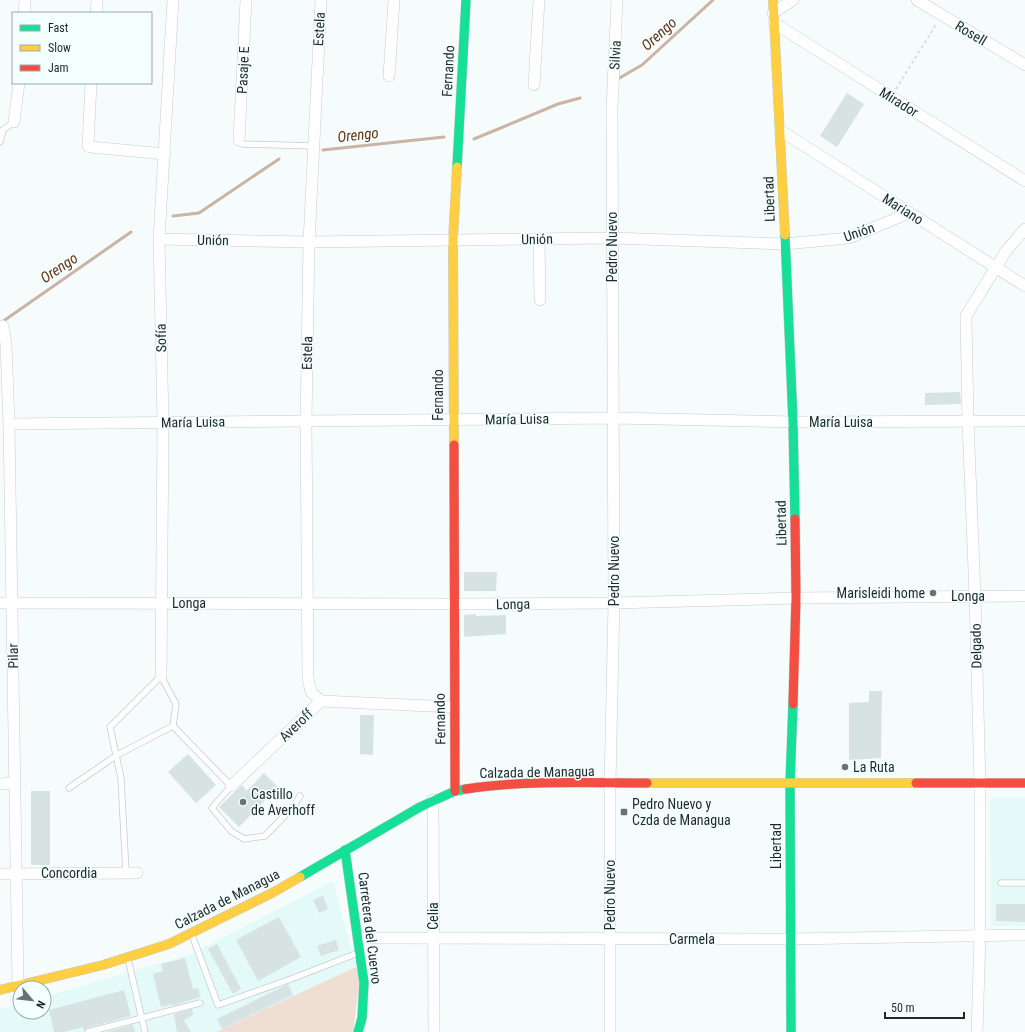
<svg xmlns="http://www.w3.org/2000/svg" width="1025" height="1032" viewBox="0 0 1025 1032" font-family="'Roboto Condensed',sans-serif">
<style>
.built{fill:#e3faf9}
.green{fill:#efded3}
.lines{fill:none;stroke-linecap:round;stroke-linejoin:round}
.stream{stroke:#cbb4a6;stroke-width:3}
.building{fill:#d7e3e2}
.lane-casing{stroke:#c6cdcd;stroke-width:7}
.street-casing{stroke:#c6cdcd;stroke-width:12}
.fast-casing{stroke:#c6cdcd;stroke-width:10}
.slow-casing{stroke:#c6cdcd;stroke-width:10}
.jam-casing{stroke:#c6cdcd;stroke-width:10}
.path{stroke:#dcdede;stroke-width:2;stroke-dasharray:3 3;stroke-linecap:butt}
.lane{stroke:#fefefe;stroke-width:5.5}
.street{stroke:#fefefe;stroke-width:11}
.fast{stroke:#16e098;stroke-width:9}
.slow{stroke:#ffcf43;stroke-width:9}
.jam{stroke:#f24e42;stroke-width:9}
.poi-dot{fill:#6a7272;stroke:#f3fefe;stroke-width:1.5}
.labels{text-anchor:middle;stroke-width:3;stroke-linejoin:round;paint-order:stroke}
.street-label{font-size:14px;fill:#1e2928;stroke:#f3fefe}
.poi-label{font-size:14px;fill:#1e2928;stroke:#f3fefe;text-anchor:start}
.water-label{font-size:15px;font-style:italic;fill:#653416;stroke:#f3fefe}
</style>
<rect width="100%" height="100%" fill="#f6fbfb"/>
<g class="built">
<polygon points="990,798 1025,798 1025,926 991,926"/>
<polygon points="333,881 356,967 222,1029 216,1032 0,1032 0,1009 20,1004 20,1012 44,1012 44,997 191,954"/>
</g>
<polygon class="green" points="356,967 360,978 353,1032 216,1032"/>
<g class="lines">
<g class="stream">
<polyline points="616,80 642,65 713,0"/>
<polyline points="474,139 558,104 580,98"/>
<polyline points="323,150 444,137"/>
<polyline points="173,216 199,213 279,159"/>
<polyline points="2,322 131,232"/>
</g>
</g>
<g class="building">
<polygon points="847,93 864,104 837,147 820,136"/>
<polygon points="960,392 961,404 925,405 925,393"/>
<polygon points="464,572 497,572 496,591 464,591"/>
<polygon points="476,614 476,616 506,615 506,634 464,637 464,615"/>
<polygon points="869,691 882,691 881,758 849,760 849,703 869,702"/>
<polygon points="360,715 374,715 373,755 360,754"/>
<polygon points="188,754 216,785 196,803 168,772"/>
<polygon points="264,773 278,787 239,827 219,807 242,785 247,791"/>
<rect x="31" y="791" width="19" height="74"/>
<polygon points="323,896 328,909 319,913 313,900"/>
<polygon points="996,904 1025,904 1025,922 996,921"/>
<polygon points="279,917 301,957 258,981 236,940"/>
<polygon points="336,940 339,950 321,956 317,946"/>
<polygon points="217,944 241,989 233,994 208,949"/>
<polygon points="185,958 193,989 198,988 200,997 172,1006 172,1004 161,1007 153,974 163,971 161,964"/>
<polygon points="288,984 293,995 222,1029 217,1019"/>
<polygon points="124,990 131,1016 87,1028 84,1032 83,1027 64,1032 54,1032 49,1010"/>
<polygon points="192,1009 193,1015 184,1020 191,1032 177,1032 174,1014"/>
<polygon points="133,1025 135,1032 105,1032"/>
</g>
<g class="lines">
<g class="lane-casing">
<g id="lane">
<polyline points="0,132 14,122"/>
<polyline points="239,140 242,144 313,146"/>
<polyline points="0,142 3,131"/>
<polyline points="69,788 117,755 173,726"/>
<polyline points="126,873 121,778 110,727 161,676 176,704 173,726 231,786 212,808 231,831 244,839 265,836 294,806 300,796"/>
<polyline points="1001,883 1025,883"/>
<polyline points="192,935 218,1005 291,979 358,953"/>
<polyline points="128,959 145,1032"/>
<polyline points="88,1032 200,1003"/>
</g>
</g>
<g class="street-casing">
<g id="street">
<polyline points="917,0 1025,65"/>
<polyline points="24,13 25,0"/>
<polyline points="96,13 97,0"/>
<polyline points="773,13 793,0"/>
<polyline points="774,23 1025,181"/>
<polyline points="389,76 394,0"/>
<polyline points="91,83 88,146 90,147 165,154"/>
<polyline points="534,85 539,0"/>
<polyline points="14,122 19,83"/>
<polyline points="781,131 1025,286"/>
<polyline points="239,140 246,0"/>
<polyline points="159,239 309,242 611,238 785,244 849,238 909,213"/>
<polyline points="539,239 540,300"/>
<polyline points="3,326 6,344 9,424 18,985"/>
<polyline points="9,424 614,418 793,422 1025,421"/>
<polyline points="0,603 453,604 614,603 796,598 1025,596"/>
<polyline points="161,676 163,422 159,239 173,0"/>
<polyline points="321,701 311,692 308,678 306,421 309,242 321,0"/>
<polyline points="0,784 15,783"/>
<polyline points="231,786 321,701 453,707"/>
<polyline points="433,800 434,1032"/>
<polyline points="0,874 137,873"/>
<polyline points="358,938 790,939 1025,935"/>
<polyline points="610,1032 610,784 614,603 612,109 617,0"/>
<polyline points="977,1032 980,935 980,784 975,596 968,421 966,316 1006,251 1025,229"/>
</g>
</g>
<g class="fast-casing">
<g id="fast">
<polyline points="457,167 466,0"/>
<polyline points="785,235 793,422 795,519"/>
<polyline points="345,850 364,983 362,1018 358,1032"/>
<polyline points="300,877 420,807 455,791 466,789"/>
<polyline points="791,1032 790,783 793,704"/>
</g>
</g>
<g class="slow-casing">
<g id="slow">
<polyline points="773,0 785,235"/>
<polyline points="454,445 453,240 457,167"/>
<polyline points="647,783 916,783"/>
<polyline points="0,990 103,965 169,944 272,893 300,877"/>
</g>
</g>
<g class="jam-casing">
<g id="jam">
<polyline points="454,445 455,791"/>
<polyline points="793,704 796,598 795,519"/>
<polyline points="916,783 1025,783"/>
<path d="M466 789C526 780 587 783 647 783"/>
</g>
</g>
<polyline class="path" points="896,89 937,23"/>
<use href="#lane" class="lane"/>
<use href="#street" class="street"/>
<use href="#fast" class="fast"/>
<use href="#slow" class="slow"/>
<use href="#jam" class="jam"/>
</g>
<g class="poi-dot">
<circle cx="933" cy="593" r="4"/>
<circle cx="845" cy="767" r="4"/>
<circle cx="243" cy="802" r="4"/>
<rect x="620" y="808" width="8" height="8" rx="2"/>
</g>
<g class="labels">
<g class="street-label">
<text transform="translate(319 29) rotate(-87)" y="5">Estela</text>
<text transform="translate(971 33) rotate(31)" y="5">Rosell</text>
<text transform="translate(615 55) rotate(-87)" y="5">Silvia</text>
<text transform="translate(243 70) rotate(-87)" y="5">Pasaje E</text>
<text transform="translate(448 71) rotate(-87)" y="5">Fernando</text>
<text transform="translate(899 102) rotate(32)" y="5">Mirador</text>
<text transform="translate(769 199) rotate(-92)" y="5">Libertad</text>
<text transform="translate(903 209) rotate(32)" y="5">Mariano</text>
<text transform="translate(859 232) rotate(-19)" y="5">Unión</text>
<text transform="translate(537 239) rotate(-1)" y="5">Unión</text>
<text transform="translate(213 240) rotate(1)" y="5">Unión</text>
<text transform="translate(612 247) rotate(-90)" y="5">Pedro Nuevo</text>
<text transform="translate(161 338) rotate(-91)" y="5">Sofía</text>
<text transform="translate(307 353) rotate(-89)" y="5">Estela</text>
<text transform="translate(438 395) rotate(-90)" y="5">Fernando</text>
<text transform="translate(517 419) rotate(-1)" y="5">María Luisa</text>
<text transform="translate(193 422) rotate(-1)" y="5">María Luisa</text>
<text x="841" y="427">María Luisa</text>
<text transform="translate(781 523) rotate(-91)" y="5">Libertad</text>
<text transform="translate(614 571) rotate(-90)" y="5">Pedro Nuevo</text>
<text x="968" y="601">Longa</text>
<text x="189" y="608">Longa</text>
<text transform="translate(513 604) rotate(-1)" y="5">Longa</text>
<text transform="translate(976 646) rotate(-91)" y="5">Delgado</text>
<text transform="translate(13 656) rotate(-91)" y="5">Pilar</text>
<text transform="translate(440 719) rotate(-91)" y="5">Fernando</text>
<text transform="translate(296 725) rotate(-44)" y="5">Averoff</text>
<text transform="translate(537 772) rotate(-1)" y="5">Calzada de Managua</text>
<text transform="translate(776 846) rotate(-90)" y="5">Libertad</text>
<text x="69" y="878">Concordia</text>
<text transform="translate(610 895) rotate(-90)" y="5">Pedro Nuevo</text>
<text transform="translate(227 899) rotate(-27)" y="5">Calzada de Managua</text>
<text transform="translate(433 916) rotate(-90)" y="5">Celia</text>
<text transform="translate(370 928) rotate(83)" y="5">Carretera del Cuervo</text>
<text x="692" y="944">Carmela</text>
</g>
<g class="poi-label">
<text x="925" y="598" text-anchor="end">Marisleidi home</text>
<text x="853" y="772">La Ruta</text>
<text x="251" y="799">Castillo<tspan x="251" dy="16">de Averhoff</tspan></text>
<text x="632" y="809">Pedro Nuevo y<tspan x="632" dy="16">Czda de Managua</tspan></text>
</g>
<g class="water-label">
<text transform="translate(659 34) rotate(-42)" y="5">Orengo</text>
<text transform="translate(358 135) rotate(-6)" y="5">Orengo</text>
<text transform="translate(59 268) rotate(-34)" y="5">Orengo</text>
</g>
</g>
<rect x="12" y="12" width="140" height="72" fill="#f3fefe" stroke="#9ea9a8"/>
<rect x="20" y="25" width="20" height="6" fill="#16e098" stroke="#9ea9a8"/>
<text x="48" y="32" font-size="12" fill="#1e2928">Fast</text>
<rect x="20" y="45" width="20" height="6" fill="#ffcf43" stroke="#9ea9a8"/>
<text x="48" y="52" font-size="12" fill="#1e2928">Slow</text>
<rect x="20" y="65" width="20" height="6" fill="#f24e42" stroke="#9ea9a8"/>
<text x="48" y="72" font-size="12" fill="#1e2928">Jam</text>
<g transform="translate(32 1000) rotate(118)"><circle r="19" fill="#f3fefe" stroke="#9ea9a8"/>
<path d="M0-3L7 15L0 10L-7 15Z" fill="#6a7272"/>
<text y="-6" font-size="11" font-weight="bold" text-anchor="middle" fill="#1e2928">N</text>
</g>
<path d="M885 1012v6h79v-6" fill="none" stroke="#1e2928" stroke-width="2"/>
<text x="891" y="1012" font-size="12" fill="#1e2928" stroke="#f3fefe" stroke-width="3" paint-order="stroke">50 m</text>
</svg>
